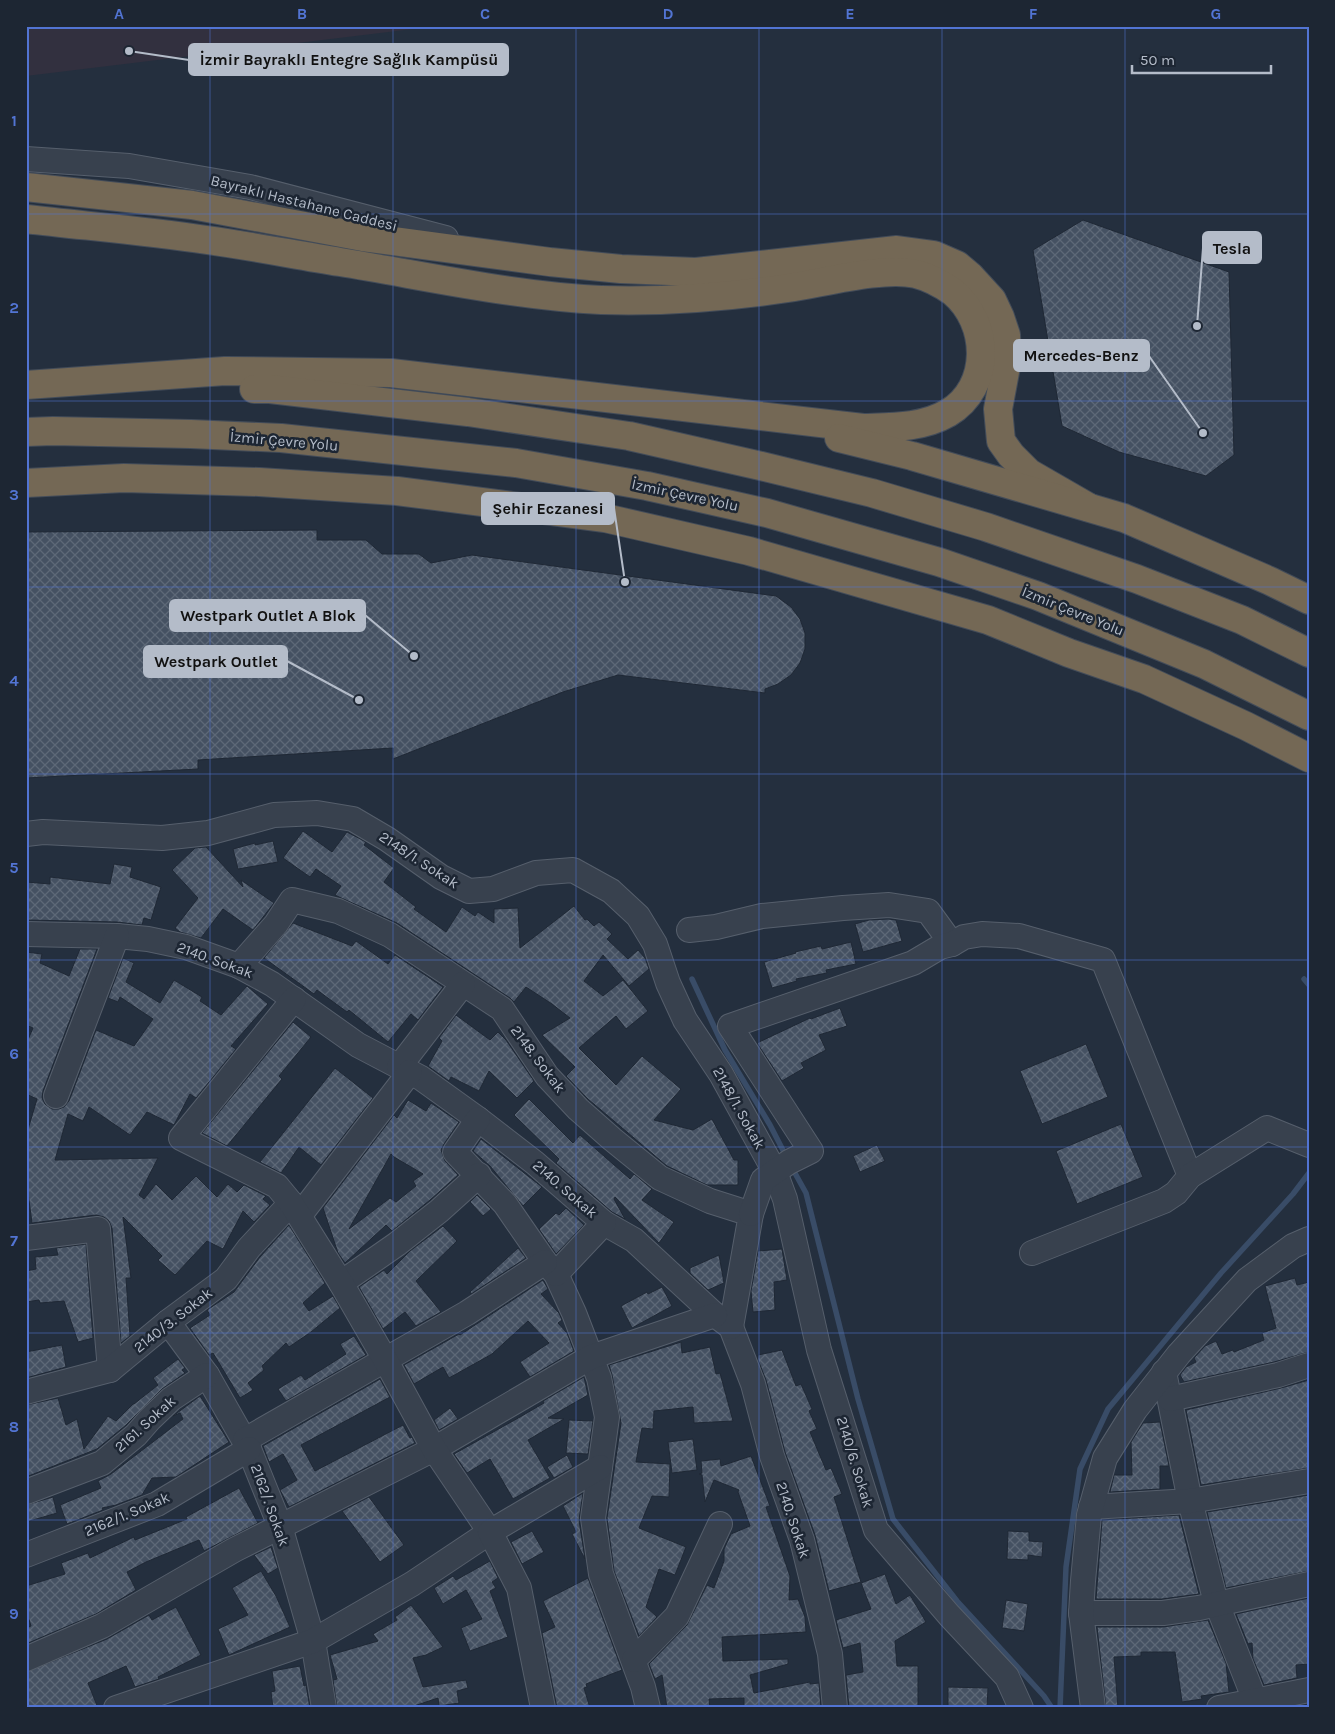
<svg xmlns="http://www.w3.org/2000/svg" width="1335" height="1734" viewBox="0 0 1335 1734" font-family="Karla,sans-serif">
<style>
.medical{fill:#32303f}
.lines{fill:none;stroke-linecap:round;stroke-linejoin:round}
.stream{stroke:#394c67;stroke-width:5.5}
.building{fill:url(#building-cross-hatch);stroke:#1f2835;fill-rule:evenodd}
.minor-casing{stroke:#565f6c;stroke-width:26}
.highway-casing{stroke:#434c59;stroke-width:30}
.minor{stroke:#38414e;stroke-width:24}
.highway{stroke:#746855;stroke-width:28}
.grid{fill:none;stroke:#5274d3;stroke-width:1;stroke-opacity:0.55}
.labels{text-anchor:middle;stroke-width:5;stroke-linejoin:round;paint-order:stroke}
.street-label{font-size:15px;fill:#b4bcc9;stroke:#1d2633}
.leader{fill:none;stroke:#b4bcc9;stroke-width:2}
.callout-dot{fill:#b4bcc9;stroke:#1d2633;stroke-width:2}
.callout{fill:#b4bcc9;stroke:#b4bcc9;stroke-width:2}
.callout-label{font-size:16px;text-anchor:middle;font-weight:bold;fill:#111}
.neatline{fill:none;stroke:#5274d3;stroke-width:2}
.grid-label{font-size:16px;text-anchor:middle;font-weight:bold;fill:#5274d3}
</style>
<defs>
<pattern id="building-cross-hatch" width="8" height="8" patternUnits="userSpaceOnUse" patternTransform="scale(1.25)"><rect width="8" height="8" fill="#455162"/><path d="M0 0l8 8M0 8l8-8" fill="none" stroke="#5d6877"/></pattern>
</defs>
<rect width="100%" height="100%" fill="#242f3e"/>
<polygon class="medical" points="26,26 438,26 26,76"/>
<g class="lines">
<g class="stream">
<polyline points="692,979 725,1050 770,1125 787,1158"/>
<polyline points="1304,979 1309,985"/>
<polyline points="791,1166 806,1193 858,1399 893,1519 957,1601 1044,1696 1052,1708"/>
<polyline points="1060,1708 1066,1567 1080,1469 1108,1409 1221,1273 1293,1194 1309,1173"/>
</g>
</g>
<g class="building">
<polygon points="1083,220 1229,272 1234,455 1206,476 1119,452 1062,426 1033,250"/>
<polygon points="317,530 317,540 366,540 382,554 419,554 431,563 472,555 776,596 791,607 800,619 805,633 805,649 800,663 791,675 778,684 765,689 765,693 618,675 563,692 393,759 393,748 198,760 198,769 26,778 26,532"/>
<polygon points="303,831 332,852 347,832 366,842 364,845 394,868 384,882 416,907 414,909 446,932 462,907 475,916 478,912 494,923 494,909 518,908 520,948 574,906 585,920 587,919 594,926 599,922 612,934 607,939 628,959 638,950 645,958 649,969 629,986 603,955 584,981 603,996 623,980 648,1011 626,1029 616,1016 579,1048 616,1085 642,1056 681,1089 654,1120 693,1130 712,1119 734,1160 738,1160 738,1185 707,1185 667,1166 588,1099 566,1076 575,1067 542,1035 570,1018 552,1004 526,987 514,1002 510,998 397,923 339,897 335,895 341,886 316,869 310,877 283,858"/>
<polygon points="273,841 278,862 238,869 233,849 255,843 255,845"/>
<polygon points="206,847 243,887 241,880 274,903 253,930 223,909 201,938 180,932 175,928 198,898 172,870 195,848"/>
<polygon points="114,864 132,867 130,877 161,887 151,920 144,918 142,925 117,922 26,920 26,882 50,884 50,877 110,884"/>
<polygon points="888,919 896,920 902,941 863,952 855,924 869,920"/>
<polygon points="293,923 352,946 356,941 388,964 395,955 443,987 418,1020 411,1014 388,1042 349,1010 347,1012 317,990 314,994 264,958"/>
<polygon points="851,942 856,964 826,970 827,973 796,979 797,981 772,988 764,962 796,953 795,952 821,946 822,949"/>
<polygon points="80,949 97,949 43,1091 42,1098 45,1104 52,1109 59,1109 64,1107 69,1101 96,1030 134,1046 153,1019 120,997 118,1002 108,998 123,958 134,963 126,982 160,1003 174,980 202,997 200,1001 221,1015 247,986 268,1004 231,1046 236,1049 196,1098 190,1094 174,1125 147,1112 130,1135 89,1107 83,1121 68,1114 55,1160 158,1158 139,1195 144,1199 156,1184 172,1200 196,1176 217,1197 228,1184 237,1192 244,1185 266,1196 263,1199 270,1205 254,1222 243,1211 223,1249 207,1241 175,1275 158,1260 162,1256 123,1217 131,1278 126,1278 130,1336 121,1343 112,1228 109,1221 104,1217 96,1215 32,1223 26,1178 26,1136 37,1099 26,1094 26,1044 33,1028 26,1025 26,952 42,954 40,963 69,976"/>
<polygon points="840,1008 847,1026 819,1035 826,1050 801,1063 804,1068 782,1081 757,1043 810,1018 811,1019"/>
<polygon points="456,1015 490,1040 498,1032 506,1040 534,1081 517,1098 489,1071 479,1091 451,1077 449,1081 428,1066 442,1041 439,1038"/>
<polygon points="293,1022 311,1037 279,1076 282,1079 227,1146 202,1133"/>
<polygon points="1086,1044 1108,1097 1042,1124 1020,1071"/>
<polygon points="335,1068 373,1098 321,1165 299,1147 281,1173 260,1162"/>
<polygon points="529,1099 573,1143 580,1135 630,1179 634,1174 652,1189 642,1200 674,1222 659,1243 615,1197 614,1199 625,1219 612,1212 556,1163 559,1159 514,1115"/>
<path d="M408 1100 426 1111 431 1103 459 1122 444 1144 441 1150 445 1161 458 1175 430 1200 392 1231 386 1225 345 1263 338 1253 323 1208 394 1115 397 1118ZM391 1154 394 1157 423 1174 413 1181 416 1186 396 1202 390 1198 349 1229Z"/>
<polygon points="1121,1124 1143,1177 1077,1204 1056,1151"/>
<polygon points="481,1139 542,1187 523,1206 490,1166 473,1151"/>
<polygon points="877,1145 885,1161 860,1172 853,1156"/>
<polygon points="477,1195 491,1209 483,1216 470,1202"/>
<polygon points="566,1208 584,1225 556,1254 539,1229 556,1213 559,1215"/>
<polygon points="289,1225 325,1283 303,1303 309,1311 333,1296 340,1308 311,1332 289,1347 286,1343 262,1366 264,1370 248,1383 253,1390 240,1398 213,1353 209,1355 190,1328 210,1315 207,1310 234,1292 260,1257"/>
<polygon points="443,1226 457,1241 416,1281 441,1312 416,1326 405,1312 383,1329 359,1287 384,1270 387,1274 410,1251"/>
<polygon points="86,1244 93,1338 78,1342 64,1301 40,1303 39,1300 26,1302 26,1271 36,1269 35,1257 58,1255 56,1248"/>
<polygon points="518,1248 526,1258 471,1294 470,1292"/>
<polygon points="782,1249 787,1280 774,1282 775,1310 753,1312 751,1291 758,1251"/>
<polygon points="719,1255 724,1283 708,1290 690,1273 690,1268"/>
<polygon points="1295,1278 1297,1285 1309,1282 1309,1352 1274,1362 1184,1382 1180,1375 1186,1367 1196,1362 1194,1358 1205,1346 1216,1341 1222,1354 1233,1350 1234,1352 1264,1340 1262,1333 1276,1328 1265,1286"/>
<polygon points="543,1280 548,1289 541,1294 559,1313 562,1320 558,1323 567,1333 574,1351 530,1377 520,1362 549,1343 528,1321 492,1354 449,1378 443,1367 414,1384 404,1365 459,1334 460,1335"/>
<polygon points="662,1287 672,1306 632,1328 621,1306 647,1292 648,1294"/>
<polygon points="354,1336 366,1355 286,1401 278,1389 301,1375 305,1380 346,1354 340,1344"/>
<polygon points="681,1342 682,1353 710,1347 716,1374 720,1373 733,1421 694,1423 693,1407 654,1411 653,1429 642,1428 636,1462 670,1464 669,1497 652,1496 639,1528 686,1547 675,1575 659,1569 646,1607 657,1617 639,1636 614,1571 607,1518 621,1423 612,1375 609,1365"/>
<polygon points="62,1345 66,1367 26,1378 26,1352"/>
<polygon points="782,1350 796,1386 801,1384 812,1409 809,1411 817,1429 810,1432 826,1470 831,1468 842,1494 834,1497 861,1582 829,1591 815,1535 785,1452 766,1380 758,1360 758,1355"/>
<polygon points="178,1359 185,1368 182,1370 185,1373 162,1389 126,1425 97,1449 26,1477 26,1405 58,1398 66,1425 77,1419 84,1449 108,1416 116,1421 133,1404 134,1404 158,1385 153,1378"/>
<polygon points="584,1377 588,1395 548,1418 564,1419 528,1440 550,1478 513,1499 490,1459 467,1473 454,1454 520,1417 544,1403 543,1401"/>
<polygon points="380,1379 390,1397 301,1445 315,1471 403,1425 410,1438 412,1437 415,1443 289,1507 280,1490 297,1480 283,1454 269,1462 263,1446"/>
<polygon points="1309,1380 1309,1468 1201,1485 1186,1410 1281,1388"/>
<polygon points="200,1396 229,1442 176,1477 152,1478 142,1495 116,1505 102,1508 103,1510 67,1524 60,1505 101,1488 98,1481 111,1474 183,1419 180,1413 173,1416"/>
<polygon points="450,1408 458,1419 439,1430 434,1420"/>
<polygon points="569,1420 593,1421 588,1454 566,1453"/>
<polygon points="1160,1422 1169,1466 1160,1466 1160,1489 1110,1492 1114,1475 1132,1475 1131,1442 1143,1423"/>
<polygon points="693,1439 697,1470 672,1473 668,1442"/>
<polygon points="567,1455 573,1467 554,1478 547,1467"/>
<polygon points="751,1456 770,1506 766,1507 790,1576 789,1600 798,1599 805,1617 806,1632 722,1637 723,1661 788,1659 788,1664 750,1675 754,1693 810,1682 810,1684 819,1683 821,1708 744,1708 744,1698 709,1699 710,1708 667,1708 662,1675 655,1679 649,1664 687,1625 707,1585 714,1588 724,1561 724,1549 731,1534 750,1526 738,1492 739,1490 714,1480 705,1502 702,1475 699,1474 702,1473 701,1461 720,1459 721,1466"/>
<polygon points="239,1488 258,1523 204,1551 199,1540 146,1562 127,1572 136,1590 96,1614 26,1644 26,1628 31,1626 26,1610 26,1586 65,1574 61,1563 88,1553 90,1558 134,1537 135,1540 187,1519 186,1517"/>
<polygon points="583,1493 579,1520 585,1559 572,1534 576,1532 563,1506"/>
<polygon points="1309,1495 1309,1571 1226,1588 1207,1512"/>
<polygon points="53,1497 57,1513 26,1522 26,1505"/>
<polygon points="369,1497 404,1545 380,1562 342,1511"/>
<polygon points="1179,1515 1199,1594 1162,1599 1096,1599 1102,1520"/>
<polygon points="532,1531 544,1552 522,1564 511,1542"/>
<polygon points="1008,1531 1029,1532 1029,1541 1043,1542 1042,1557 1028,1555 1028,1560 1007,1559"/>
<polygon points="271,1547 278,1568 268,1574 254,1555"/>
<polygon points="490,1561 498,1578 492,1582 496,1588 490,1591 508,1637 470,1651 461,1628 482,1619 466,1590 443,1604 434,1588 453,1576 456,1580"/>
<polygon points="261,1571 276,1596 290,1627 229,1655 218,1629 248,1615 232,1588"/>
<polygon points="885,1574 896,1604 910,1595 926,1622 895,1641 897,1666 918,1666 918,1708 849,1708 846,1675 863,1672 860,1643 843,1648 836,1620 871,1609 861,1583"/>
<polygon points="588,1578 622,1670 586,1684 587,1687 584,1688 590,1708 557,1708 542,1633 555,1627 543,1601"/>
<polygon points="1309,1598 1309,1664 1296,1665 1297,1678 1264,1685 1253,1659 1252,1643 1248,1644 1236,1614"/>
<polygon points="1006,1600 1028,1604 1024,1631 1002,1628"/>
<polygon points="411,1605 443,1647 426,1655 413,1658 423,1687 466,1680 468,1688 457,1691 459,1703 439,1706 438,1698 408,1708 337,1708 333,1680 337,1679 330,1655 378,1641 373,1634 397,1620 395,1617"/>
<polygon points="176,1607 201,1655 158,1677 159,1679 135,1687 126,1666 88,1683 98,1708 26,1708 26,1672 107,1639 149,1615 152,1620"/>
<polygon points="1208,1620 1226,1663 1229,1692 1201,1696 1202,1699 1182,1702 1175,1652 1141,1652 1141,1656 1114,1657 1118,1708 1106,1708 1097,1627 1163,1627"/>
<polygon points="300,1666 304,1686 306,1685 310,1708 273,1708 271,1692 275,1691 272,1671"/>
<polygon points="948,1687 988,1688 987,1708 948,1708"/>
</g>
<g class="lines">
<g class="minor-casing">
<g id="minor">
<polyline points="26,159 129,166 250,187 446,238"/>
<polyline points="26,834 43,832 162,838 208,833 274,815 317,813 353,819 387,839 441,877 469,891 493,889 536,873 573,870 611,891 638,916 655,944 668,983 685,1020 721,1074 775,1172 785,1199 819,1350 876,1530 949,1615 1007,1677 1021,1708"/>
<polyline points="689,930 716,927 762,916 843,908 889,905 928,911 952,944"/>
<polyline points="26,934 117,936 148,939 186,947 239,966 272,984 358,1045 421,1078 478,1119 535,1163 604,1223 634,1240 715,1315 731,1327 753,1384 772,1456 802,1540 830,1654 835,1708"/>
<polyline points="239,966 276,924 292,900 338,911 390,935 502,1009 547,1076 578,1109 612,1139 660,1178 710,1201 751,1214 731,1327"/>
<polyline points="399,1067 463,984"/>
<polyline points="56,1096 117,936"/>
<polyline points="478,1119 455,1152 505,1204 545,1262 556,1274 574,1313 599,1378 607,1417 593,1518 601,1574 643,1687 648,1708"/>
<polyline points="751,1214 763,1180 789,1162 811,1151 730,1026 913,963 940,947 952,944 964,937 982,934 1019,936 1103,960 1190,1176"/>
<polyline points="300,1215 410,1072"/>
<polyline points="26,1238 98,1229 110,1370"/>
<polyline points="1032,1253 1164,1201 1176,1193 1190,1176 1267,1128 1309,1145"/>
<polyline points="556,1274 604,1223"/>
<polyline points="341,1283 397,1244 439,1211 479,1175"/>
<polyline points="168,1322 207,1375 249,1449 280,1526 313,1641 324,1708"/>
<polyline points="1164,1372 1190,1501 1215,1599 1258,1708"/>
<polyline points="26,1392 110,1370 168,1322 226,1279 249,1248 291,1203"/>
<polyline points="1170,1399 1278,1375 1309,1365"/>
<polyline points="245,1440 467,1313 545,1262"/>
<polyline points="26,1492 102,1463 136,1435 150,1419 171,1399 207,1375"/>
<polyline points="1091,1507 1190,1501 1309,1481"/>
<polyline points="26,1555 157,1504 249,1449"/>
<polyline points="1081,1613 1163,1613 1199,1608 1309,1584"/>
<polyline points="26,1659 102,1626 234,1550 434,1449 591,1357 715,1315"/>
<polyline points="634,1660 677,1616 720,1524"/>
<polyline points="116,1708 313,1641 412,1584 490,1532 434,1449 386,1361 341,1283 291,1203 277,1186 181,1138 294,999"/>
<polyline points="543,1708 519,1588 490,1532 600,1467"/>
<polyline points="1093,1708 1081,1613 1083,1581 1089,1515 1105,1458 1135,1410 1179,1354 1247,1280 1293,1246 1309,1239"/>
<polyline points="1219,1708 1309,1690"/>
</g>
</g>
<g class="highway-casing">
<g id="highway">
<polyline points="26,187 192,205 363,237 550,262 621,269 696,272 897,250 934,255 957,265 970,276 992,300 1000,317 1006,335 1007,361 998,409 1001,441 1011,455 1029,473 1088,507"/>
<path d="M26 219C86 226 147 231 207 240 251 246 296 255 340 262 426 276 514 296 601 300 663 302 727 297 788 288 822 283 885 266 916 274 928 277 943 285 953 292 990 323 992 387 948 413 922 428 892 427 863 428L391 373 225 371 26 385"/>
<polyline points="254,389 270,389 468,412 629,436 761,466 872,493 986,527 1137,579 1242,620 1309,653"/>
<polyline points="26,432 53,431 191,434 281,438 516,463 647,486 767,513 939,562 1038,596 1204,664 1309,716"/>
<polyline points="839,438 912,456 1124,518 1270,581 1309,600"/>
<polyline points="26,483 124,478 259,482 397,491 605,518 749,551 988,620 1069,653 1144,679 1246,726 1309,758"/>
</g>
</g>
<use href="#minor" class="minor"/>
<use href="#highway" class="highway"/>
</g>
<path class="grid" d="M210 26V1708M393 26V1708M576 26V1708M759 26V1708M942 26V1708M1125 26V1708M26 214H1309M26 401H1309M26 587H1309M26 774H1309M26 960H1309M26 1147H1309M26 1333H1309M26 1520H1309"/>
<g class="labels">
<g class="street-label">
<text transform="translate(304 203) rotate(14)" y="5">Bayraklı Hastahane Caddesi</text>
<text transform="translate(284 441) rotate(5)" y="5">İzmir Çevre Yolu</text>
<text transform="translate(685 495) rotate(12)" y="5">İzmir Çevre Yolu</text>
<text transform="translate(1073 611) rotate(22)" y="5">İzmir Çevre Yolu</text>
<text transform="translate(419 860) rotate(33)" y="5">2148/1. Sokak</text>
<text transform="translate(215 960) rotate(20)" y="5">2140. Sokak</text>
<text transform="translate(538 1059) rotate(53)" y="5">2148. Sokak</text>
<text transform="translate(739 1108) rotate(61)" y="5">2148/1. Sokak</text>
<text transform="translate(565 1189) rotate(41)" y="5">2140. Sokak</text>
<text transform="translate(173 1320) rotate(-38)" y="5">2140/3. Sokak</text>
<text transform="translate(145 1424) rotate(-42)" y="5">2161. Sokak</text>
<text transform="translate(855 1462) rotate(73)" y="5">2140/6. Sokak</text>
<text transform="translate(270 1505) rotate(70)" y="5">2162/. Sokak</text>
<text transform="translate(127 1514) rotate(-23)" y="5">2162/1. Sokak</text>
<text transform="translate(793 1520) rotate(72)" y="5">2140. Sokak</text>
</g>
</g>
<path class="leader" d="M129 51L189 60M1197 326L1203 248M1203 433L1149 356M625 582L614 508M414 656L365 615M359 700L287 661"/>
<g class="callout-dot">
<circle cx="129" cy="51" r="5"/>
<circle cx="1197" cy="326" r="5"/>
<circle cx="1203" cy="433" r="5"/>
<circle cx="625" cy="582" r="5"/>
<circle cx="414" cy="656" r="5"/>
<circle cx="359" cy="700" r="5"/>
</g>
<g class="callout">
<rect x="189" y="44" width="319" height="31" rx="5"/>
<rect x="1203" y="232" width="58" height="31" rx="5"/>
<rect x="1014" y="340" width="135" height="31" rx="5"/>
<rect x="482" y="493" width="132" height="31" rx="5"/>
<rect x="170" y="600" width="195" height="31" rx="5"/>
<rect x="144" y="646" width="143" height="31" rx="5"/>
</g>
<g class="callout-label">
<text x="349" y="65">İzmir Bayraklı Entegre Sağlık Kampüsü</text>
<text x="1232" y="254">Tesla</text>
<text x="1081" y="361">Mercedes-Benz</text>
<text x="548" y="514">Şehir Eczanesi</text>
<text x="268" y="621">Westpark Outlet A Blok</text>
<text x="216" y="667">Westpark Outlet</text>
</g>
<rect width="1335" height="1734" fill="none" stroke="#1d2633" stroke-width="55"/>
<path d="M1132 65v8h139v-8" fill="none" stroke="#b4bcc9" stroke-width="2.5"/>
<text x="1140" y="65" font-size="15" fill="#b4bcc9" stroke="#1d2633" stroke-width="4" paint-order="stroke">50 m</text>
<rect x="28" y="28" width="1280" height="1678" class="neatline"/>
<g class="grid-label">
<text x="119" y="19">A</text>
<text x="302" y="19">B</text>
<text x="485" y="19">C</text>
<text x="668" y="19">D</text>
<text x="850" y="19">E</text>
<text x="1033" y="19">F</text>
<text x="1216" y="19">G</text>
<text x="14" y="126">1</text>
<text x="14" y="313">2</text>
<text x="14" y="500">3</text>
<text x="14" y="686">4</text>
<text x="14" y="873">5</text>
<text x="14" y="1059">6</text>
<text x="14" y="1246">7</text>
<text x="14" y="1432">8</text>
<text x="14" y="1619">9</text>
</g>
</svg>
